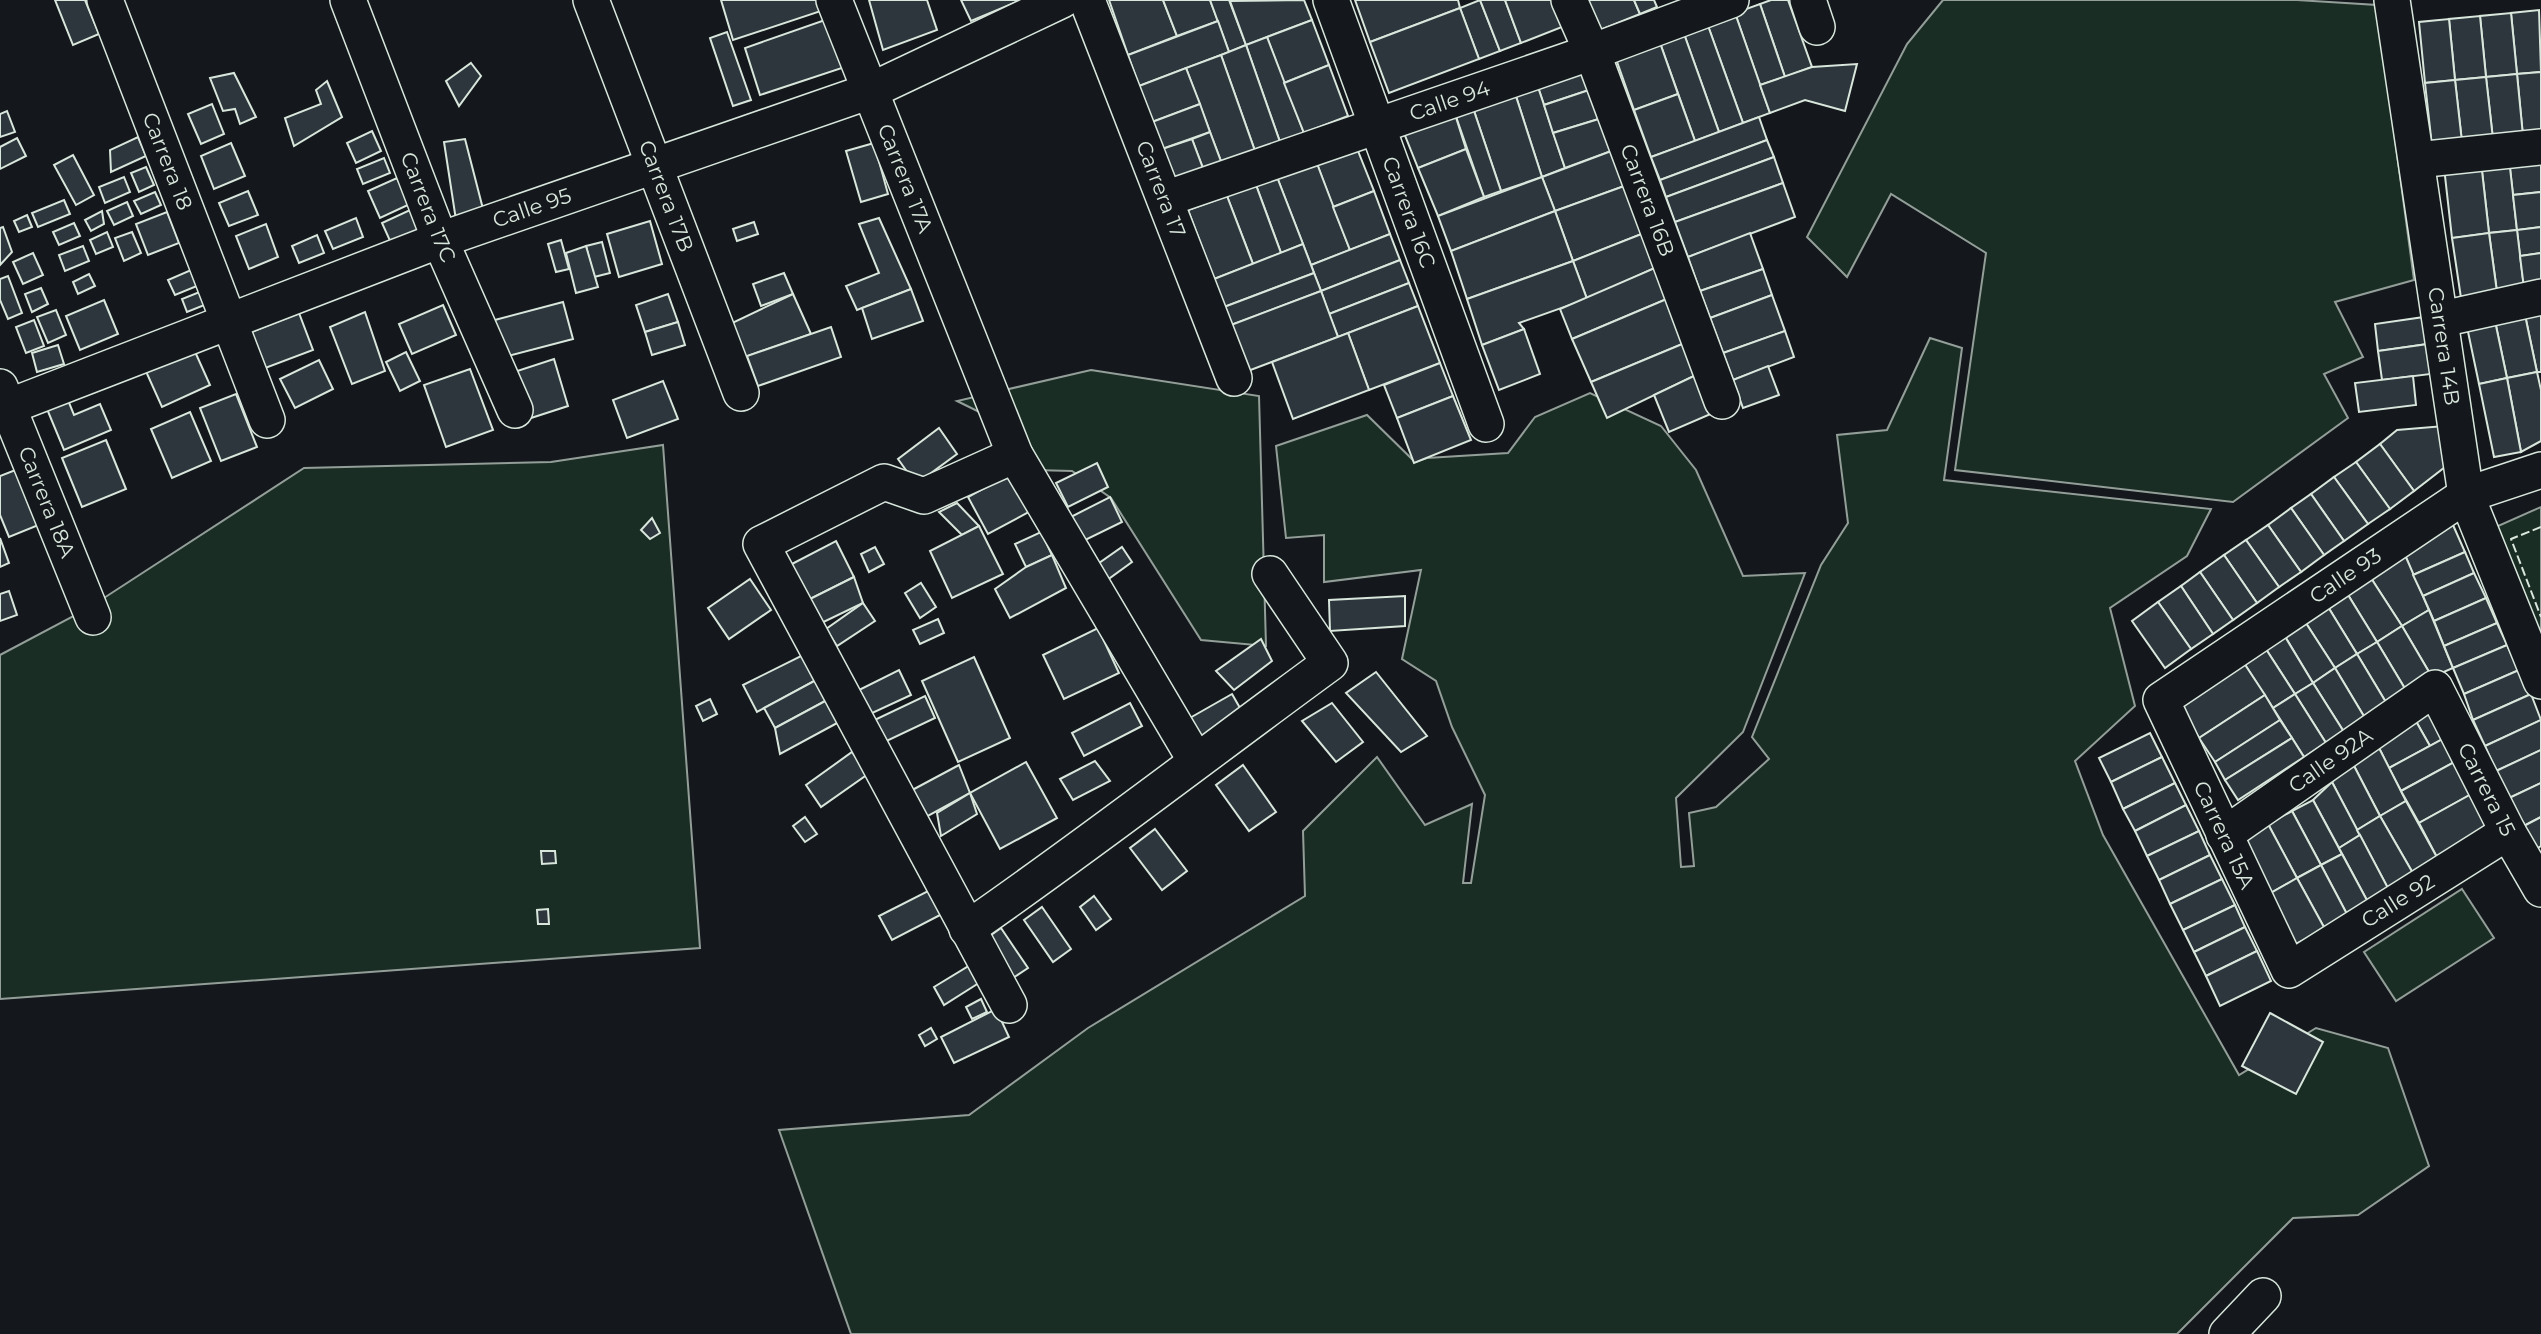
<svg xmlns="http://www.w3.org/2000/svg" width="2541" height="1334" viewBox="0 0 2541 1334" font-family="Montserrat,sans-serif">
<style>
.green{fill:#1a2d24;stroke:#939e99;stroke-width:2}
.building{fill:#2c363c;stroke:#d8e6dc;stroke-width:2}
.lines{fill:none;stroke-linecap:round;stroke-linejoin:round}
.minor-casing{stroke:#d8e6dc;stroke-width:38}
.minor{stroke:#14181c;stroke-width:35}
.fence{stroke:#d8e6dc;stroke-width:2;stroke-dasharray:9 3.5;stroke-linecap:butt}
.labels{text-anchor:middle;stroke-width:5;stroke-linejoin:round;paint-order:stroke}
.street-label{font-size:21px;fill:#d8e6dc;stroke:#14181c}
</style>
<rect width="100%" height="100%" fill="#14181c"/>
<g class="green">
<polygon points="1943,0 2297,0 2377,5 2414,280 2335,302 2363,357 2324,374 2348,418 2233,502 1955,470 1986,253 1891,194 1847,277 1807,237 1907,44"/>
<polygon points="1930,338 1962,348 1944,480 2211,509 2187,556 2110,608 2135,706 2075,761 2103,835 2239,1075 2316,1028 2388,1048 2429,1166 2358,1215 2293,1218 2177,1334 851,1334 779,1130 969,1115 1088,1028 1305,896 1303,831 1377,757 1425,825 1472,804 1463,883 1471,883 1485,795 1452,727 1436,681 1402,659 1421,570 1324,582 1324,535 1286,538 1276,446 1367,415 1415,462 1427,458 1508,453 1535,417 1590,393 1661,426 1696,470 1743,576 1805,573 1743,732 1676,798 1681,867 1694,866 1689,813 1716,807 1769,759 1752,737 1821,565 1848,523 1837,435 1887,430"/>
<polygon points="1091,370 1259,396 1266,646 1201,640 1111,498 1072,471 1034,470 1010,427 957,401"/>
<polygon points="663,445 700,948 0,999 0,655 87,609 304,468 551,462"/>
<polygon points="2541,507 2541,649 2489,530"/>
<polygon points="2462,889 2494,938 2396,1001 2364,952"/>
</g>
<g class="building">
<polygon points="55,0 85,0 99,34 73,45"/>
<polygon points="721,0 816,0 821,11 733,40"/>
<polygon points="869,0 927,0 937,30 883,50"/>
<polygon points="961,0 1021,0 971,21"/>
<polygon points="1109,0 1163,0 1177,36 1128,55"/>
<polygon points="1163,0 1210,0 1218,21 1177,36"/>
<polygon points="1210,0 1229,0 1246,45 1229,52"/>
<polygon points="1304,0 1312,20 1246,45 1230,1"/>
<polygon points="1355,0 1458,0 1460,8 1370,42"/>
<polygon points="1480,0 1500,51 1479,59 1460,8"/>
<polygon points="1480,0 1505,0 1521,43 1500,51"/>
<polygon points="1505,0 1552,0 1562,27 1521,43"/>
<polygon points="1587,0 1634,0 1640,14 1600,30"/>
<polygon points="1634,0 1654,0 1657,7 1640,14"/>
<polygon points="1771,0 1788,0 1812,67 1785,77 1760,4"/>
<polygon points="1760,4 1785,77 1760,85 1735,13"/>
<polygon points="1460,8 1479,59 1389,93 1370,42"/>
<polygon points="2539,10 2541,72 2517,74 2511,13"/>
<polygon points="1735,13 1770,113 1743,123 1707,23"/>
<polygon points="2511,13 2517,74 2486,77 2480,16"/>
<polygon points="2480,16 2486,77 2455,80 2449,19"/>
<polygon points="2449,19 2455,80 2425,83 2419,22"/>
<polygon points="825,20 845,67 760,95 745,48"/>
<polygon points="1312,20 1329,65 1284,83 1267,37"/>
<polygon points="1218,21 1229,52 1139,86 1128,55"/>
<polygon points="1707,23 1743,123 1719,132 1683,31"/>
<polygon points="1683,31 1719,132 1695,141 1659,40"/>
<polygon points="727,32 751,100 733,106 710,38"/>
<polygon points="1267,37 1304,133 1280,142 1246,45"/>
<polygon points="1659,40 1678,94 1634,110 1615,56"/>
<polygon points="1246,45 1280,142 1255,151 1221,55"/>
<polygon points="1221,55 1255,151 1222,164 1186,68"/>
<polygon points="1583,62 1592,89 1544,105 1536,81"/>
<polygon points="471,63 481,76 459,106 446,81"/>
<polygon points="1857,64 1845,111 1805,100 1770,113 1760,85 1812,67"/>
<polygon points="1329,65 1348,116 1304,133 1284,83"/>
<polygon points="1186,68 1200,104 1152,122 1139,86"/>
<polygon points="2541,72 2541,134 2523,136 2517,74"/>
<polygon points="234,73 256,117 240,124 235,109 223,111 210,78"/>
<polygon points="2517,74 2523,136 2493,139 2486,77"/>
<polygon points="2486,77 2493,139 2462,142 2455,80"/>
<polygon points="2455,80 2462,142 2432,146 2425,83"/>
<polygon points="327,81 342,117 294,146 285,118 321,104 316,90"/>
<polygon points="1536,81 1565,168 1542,177 1513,87"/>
<polygon points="1513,87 1542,177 1501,191 1471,102"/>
<polygon points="1592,89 1602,118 1553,133 1544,105"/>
<polygon points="1678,94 1695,141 1651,157 1634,110"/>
<polygon points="1471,102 1501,191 1484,197 1453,108"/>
<polygon points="212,104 224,134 201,144 188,114"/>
<polygon points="1200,104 1210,132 1162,149 1152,122"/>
<polygon points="1453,108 1466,149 1418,168 1402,128"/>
<polygon points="7,111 15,132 0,137 0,114"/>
<polygon points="1759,117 1767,140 1660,180 1651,157"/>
<polygon points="1602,118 1614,150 1565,168 1553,133"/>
<polygon points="372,131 381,151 356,163 347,143"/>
<polygon points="1210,132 1222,164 1204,171 1192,139"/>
<polygon points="138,137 146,156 111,172 110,150"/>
<polygon points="17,138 26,156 0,169 0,147"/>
<polygon points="465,139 483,209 456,220 444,142"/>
<polygon points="1192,139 1204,171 1174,182 1162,149"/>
<polygon points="1767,140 1774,157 1666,197 1660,180"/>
<polygon points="231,143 245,176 214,189 201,156"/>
<polygon points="874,143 888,194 861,202 846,151"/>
<polygon points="1356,146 1374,191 1333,207 1316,161"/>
<polygon points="1466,149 1484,197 1438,216 1418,168"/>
<polygon points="1614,150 1627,185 1555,211 1542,177"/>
<polygon points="73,155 94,195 76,205 54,165"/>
<polygon points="2541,156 2541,192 2513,195 2509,159"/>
<polygon points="1774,157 1783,183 1675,222 1666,197"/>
<polygon points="384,158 390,173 363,184 357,169"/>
<polygon points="2509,159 2517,230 2489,233 2481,162"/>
<polygon points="1316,161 1350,250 1311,265 1277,177"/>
<polygon points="2481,162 2489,233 2452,238 2444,167"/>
<polygon points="146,167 154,185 139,192 131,173"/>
<polygon points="124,177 130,192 105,203 99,187"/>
<polygon points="1277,177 1303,244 1281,253 1256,185"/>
<polygon points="1542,177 1555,211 1451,251 1438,216"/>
<polygon points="397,178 410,204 380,218 368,191"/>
<polygon points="1783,183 1795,217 1688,257 1675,222"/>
<polygon points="1256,185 1281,253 1253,264 1227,196"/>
<polygon points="1627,185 1644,233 1573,261 1555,211"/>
<polygon points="248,191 258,215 229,226 219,203"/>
<polygon points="1374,191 1390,234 1350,250 1333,207"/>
<polygon points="155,192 161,205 141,214 134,201"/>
<polygon points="2541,192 2541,227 2517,230 2513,195"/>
<polygon points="1227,196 1253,264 1214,279 1188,210"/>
<polygon points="64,200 70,214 38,227 32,213"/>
<polygon points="127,202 133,216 114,225 107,211"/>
<polygon points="410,210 419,230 391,243 382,223"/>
<polygon points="102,211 104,224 91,231 85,220"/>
<polygon points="1555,211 1573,261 1467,299 1451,251"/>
<polygon points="167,212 179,243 148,255 136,224"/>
<polygon points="27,215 32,227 19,232 14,221"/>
<polygon points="356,218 363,237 333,249 325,231"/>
<polygon points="879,218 911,289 857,310 846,286 879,273 859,224"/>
<polygon points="650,221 662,264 619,277 607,234"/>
<polygon points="754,222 758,234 737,241 733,229"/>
<polygon points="74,223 80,236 59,245 53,232"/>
<polygon points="266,224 278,257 249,269 236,236"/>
<polygon points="3,227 12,252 0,265 0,228"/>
<polygon points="2541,227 2541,253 2520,256 2517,230"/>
<polygon points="2517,230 2524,288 2497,292 2489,233"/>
<polygon points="107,232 113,247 96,254 90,240"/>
<polygon points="132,232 141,253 124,261 115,238"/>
<polygon points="1644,233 1657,267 1587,299 1573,261"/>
<polygon points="1750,233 1763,269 1700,291 1688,257"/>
<polygon points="2489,233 2497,292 2461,298 2452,238"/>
<polygon points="1390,234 1400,260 1321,291 1311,265"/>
<polygon points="317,235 324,253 299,263 292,246"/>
<polygon points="561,240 569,269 556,272 548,244"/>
<polygon points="602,242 610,273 594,277 586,246"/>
<polygon points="1303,244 1314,273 1224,307 1214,279"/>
<polygon points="83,246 89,261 65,271 59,255"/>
<polygon points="586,246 598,287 576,293 566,253"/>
<polygon points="33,253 43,275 23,284 13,262"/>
<polygon points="2541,253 2541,285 2524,288 2520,256"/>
<polygon points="1400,260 1409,283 1329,314 1321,291"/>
<polygon points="1573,261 1587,299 1519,323 1524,329 1482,345 1467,299"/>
<polygon points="1657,267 1669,298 1572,339 1560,309"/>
<polygon points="1763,269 1772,295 1710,318 1700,291"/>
<polygon points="191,270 197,286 175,295 168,280"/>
<polygon points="784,273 793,294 761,306 753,284"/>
<polygon points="1314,273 1321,291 1231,325 1224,307"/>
<polygon points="89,274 95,286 78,294 73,282"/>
<polygon points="8,276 22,313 8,319 0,300 0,279"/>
<polygon points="1409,283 1418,306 1338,337 1329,314"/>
<polygon points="41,288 48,304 32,312 25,294"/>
<polygon points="911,289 923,321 872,339 862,308"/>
<polygon points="202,291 207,304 187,312 182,299"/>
<polygon points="1321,291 1338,337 1248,371 1231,325"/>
<polygon points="668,294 678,322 645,332 636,305"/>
<polygon points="793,294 811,334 736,360 730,324"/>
<polygon points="1772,295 1785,331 1723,353 1710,318"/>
<polygon points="1669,298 1687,342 1591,382 1572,339"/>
<polygon points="104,300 118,334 80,350 66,316"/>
<polygon points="563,302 573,339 500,358 491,321"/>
<polygon points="443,305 456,335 412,354 399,324"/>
<polygon points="1418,306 1440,363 1369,390 1348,333"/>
<polygon points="56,310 66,335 48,343 37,317"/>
<polygon points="365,312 385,371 352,384 330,327"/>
<polygon points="2541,312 2541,372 2537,372 2525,315"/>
<polygon points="299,313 313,350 260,370 246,334"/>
<polygon points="2525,315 2537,372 2507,378 2495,321"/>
<polygon points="2431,316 2435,343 2378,351 2375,324"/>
<polygon points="34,320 44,346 26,353 16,327"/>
<polygon points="2495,321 2507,378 2479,384 2467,327"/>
<polygon points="678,322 685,345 652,355 645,332"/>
<polygon points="831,327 841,357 758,386 747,356"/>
<polygon points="1524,329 1540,374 1499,390 1482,345"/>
<polygon points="1785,331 1794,357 1733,380 1723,353"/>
<polygon points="1348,333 1369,390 1293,419 1272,362"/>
<polygon points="1687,342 1698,374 1607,418 1591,382"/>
<polygon points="2435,343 2439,373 2382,380 2378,351"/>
<polygon points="58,345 64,364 37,372 32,353"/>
<polygon points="192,345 210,385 162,407 144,367"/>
<polygon points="406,352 420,381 400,391 386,362"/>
<polygon points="554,359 568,406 525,420 508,374"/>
<polygon points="319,360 333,389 295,408 280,379"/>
<polygon points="1440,363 1453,396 1397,418 1384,385"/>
<polygon points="1768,366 1779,395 1743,408 1733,380"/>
<polygon points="470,369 493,430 446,447 424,385"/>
<polygon points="2537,372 2541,390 2541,441 2521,452 2507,378"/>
<polygon points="1698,374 1713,413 1669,432 1654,395"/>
<polygon points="2413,376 2416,405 2359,412 2355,383"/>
<polygon points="2507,378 2521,452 2494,457 2479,384"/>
<polygon points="663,381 678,419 627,438 613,400"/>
<polygon points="63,388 74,415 100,404 111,430 64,450 42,397"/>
<polygon points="236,394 257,447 221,461 200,408"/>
<polygon points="1453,396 1471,440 1414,463 1397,418"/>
<polygon points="190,412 211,461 172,478 151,429"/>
<polygon points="2444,426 2445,467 2414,491 2380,444 2397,430"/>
<polygon points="939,428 957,454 916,484 898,459"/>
<polygon points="106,440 126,489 82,507 62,458"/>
<polygon points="2380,444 2414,491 2390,509 2356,462"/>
<polygon points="2356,462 2390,509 2368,524 2334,477"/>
<polygon points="1097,463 1108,487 1068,507 1056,483"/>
<polygon points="18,469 41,524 9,537 0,515 0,476"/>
<polygon points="1017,470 1038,507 988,534 968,497"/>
<polygon points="2334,477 2368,524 2344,541 2311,494"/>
<polygon points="2311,494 2344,541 2324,555 2291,508"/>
<polygon points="1110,497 1122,522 1073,546 1061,522"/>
<polygon points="957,503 979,526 962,535 939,512"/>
<polygon points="2291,508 2324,555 2301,572 2268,525"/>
<polygon points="652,518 660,533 650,539 641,530"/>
<polygon points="2268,525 2301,572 2279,587 2246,540"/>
<polygon points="2453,525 2465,552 2413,575 2402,548"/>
<polygon points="979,526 1003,574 952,598 930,551"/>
<polygon points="1041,532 1052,555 1026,567 1015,544"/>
<polygon points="0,538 9,563 0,567"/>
<polygon points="2246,540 2279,587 2257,603 2224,555"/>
<polygon points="836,541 854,577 806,601 788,566"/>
<polygon points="875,547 884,564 869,572 861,554"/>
<polygon points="1122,547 1132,562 1103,583 1092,568"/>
<polygon points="2402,548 2429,610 2402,626 2369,575"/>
<polygon points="2465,552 2474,573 2423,596 2413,575"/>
<polygon points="1052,555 1066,588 1010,618 995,589 1026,567"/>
<polygon points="2224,555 2257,603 2233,620 2200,572"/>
<polygon points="2200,572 2233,620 2213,634 2181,586"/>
<polygon points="2474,573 2486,598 2434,621 2423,596"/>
<polygon points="2369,575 2402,626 2377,642 2345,590"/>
<polygon points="854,577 863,603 811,628 806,601"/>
<polygon points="750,579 771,610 729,639 708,608"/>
<polygon points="921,583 936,607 920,618 905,593"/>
<polygon points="2181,586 2213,634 2191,649 2158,602"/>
<polygon points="2345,590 2377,642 2357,654 2325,602"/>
<polygon points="9,591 17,615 0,621 0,594"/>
<polygon points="1405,596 1405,626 1330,631 1329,600"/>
<polygon points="2486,598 2497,623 2444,646 2434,621"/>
<polygon points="2158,602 2191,649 2165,668 2132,621"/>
<polygon points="2325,602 2357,654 2335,668 2302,617"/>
<polygon points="863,603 875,621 837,646 826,629"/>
<polygon points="2429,610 2453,668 2432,677 2402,626"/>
<polygon points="2302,617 2335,668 2313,683 2281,630"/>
<polygon points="938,619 944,633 920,644 913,630"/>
<polygon points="2497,623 2507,645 2453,668 2444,646"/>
<polygon points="2402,626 2432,677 2407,692 2377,642"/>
<polygon points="1098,628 1119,673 1064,699 1043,655"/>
<polygon points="2281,630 2313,683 2295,694 2262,643"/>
<polygon points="1261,639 1272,661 1234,690 1216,671"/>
<polygon points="2377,642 2407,692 2387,704 2357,654"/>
<polygon points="2262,643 2295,694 2273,708 2240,657"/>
<polygon points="2507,645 2519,670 2464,694 2453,668"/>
<polygon points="2357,654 2387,704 2365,718 2335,668"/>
<polygon points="803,655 816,680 757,712 743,685"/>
<polygon points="974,657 1010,738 958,762 922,681"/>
<polygon points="2240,657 2265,695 2199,738 2175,699"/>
<polygon points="2335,668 2365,718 2344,732 2313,683"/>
<polygon points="899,670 911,695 868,715 857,691"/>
<polygon points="2519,670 2531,694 2473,720 2464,694"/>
<polygon points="1376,672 1427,736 1401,752 1346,693"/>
<polygon points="816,680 827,700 775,728 764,708"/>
<polygon points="2313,683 2344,732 2326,743 2295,694"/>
<polygon points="1232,694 1244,715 1194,745 1181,723"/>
<polygon points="2295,694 2326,743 2304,757 2273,708"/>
<polygon points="2531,694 2541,720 2485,746 2473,720"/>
<polygon points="2265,695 2280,720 2215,762 2199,738"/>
<polygon points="925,696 935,718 874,747 864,725"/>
<polygon points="710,699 717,714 703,721 696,706"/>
<polygon points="827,700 839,722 780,754 775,728"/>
<polygon points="1130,703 1142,726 1084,756 1072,733"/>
<polygon points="1332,703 1363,742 1336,762 1302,721"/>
<polygon points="2428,705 2446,737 2430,746 2413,716"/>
<polygon points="2413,716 2430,746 2389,768 2375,740"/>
<polygon points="2280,720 2292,738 2225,780 2215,762"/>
<polygon points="2541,720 2541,750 2496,771 2485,746"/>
<polygon points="2150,733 2162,757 2111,782 2099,758"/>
<polygon points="2446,737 2458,760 2401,791 2389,768"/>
<polygon points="2292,738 2304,757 2238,800 2225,780"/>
<polygon points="2375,740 2406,801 2380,816 2352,762"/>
<polygon points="2541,750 2541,783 2507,799 2496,771"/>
<polygon points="852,752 868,774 821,807 806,785"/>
<polygon points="2162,757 2175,783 2123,809 2111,782"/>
<polygon points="2458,760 2475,792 2419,823 2401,791"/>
<polygon points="1095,761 1110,781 1073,800 1060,779"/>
<polygon points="1026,762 1057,818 1000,849 970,793"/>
<polygon points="2352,762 2380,816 2357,830 2332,782"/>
<polygon points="959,765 970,793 915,823 901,796"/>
<polygon points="1243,765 1276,812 1249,831 1216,785"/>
<polygon points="2332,782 2360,835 2339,848 2313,800"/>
<polygon points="2175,783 2186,805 2135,831 2123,809"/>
<polygon points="2541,783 2541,817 2518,829 2507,799"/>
<polygon points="2475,792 2496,830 2439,861 2419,823"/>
<polygon points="970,793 977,814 941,836 937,813"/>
<polygon points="2313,800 2342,854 2321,865 2292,811"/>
<polygon points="2406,801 2439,861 2414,875 2380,816"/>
<polygon points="2186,805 2199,831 2147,856 2135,831"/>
<polygon points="2292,811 2321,865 2297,878 2268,824"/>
<polygon points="2380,816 2414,875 2390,892 2357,830"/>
<polygon points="805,817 817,834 805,842 793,826"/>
<polygon points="2541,817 2541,846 2531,852 2518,829"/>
<polygon points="2268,824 2297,878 2269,894 2240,840"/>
<polygon points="1155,829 1187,871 1162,890 1130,848"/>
<polygon points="2199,831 2210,855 2159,880 2147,856"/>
<polygon points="2360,835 2390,892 2369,904 2339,848"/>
<polygon points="541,851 555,851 556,863 542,864"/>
<polygon points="2342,854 2369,904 2348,916 2321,865"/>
<polygon points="2210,855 2222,879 2170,904 2159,880"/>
<polygon points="2321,865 2348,916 2325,929 2297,878"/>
<polygon points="2297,878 2325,929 2296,944 2269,894"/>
<polygon points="2222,879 2235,905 2183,930 2170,904"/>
<polygon points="932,889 944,913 892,940 879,916"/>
<polygon points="1094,896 1111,919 1096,930 1080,907"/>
<polygon points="2235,905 2245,927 2194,952 2183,930"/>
<polygon points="1042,907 1071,949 1053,962 1024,920"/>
<polygon points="548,909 549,924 538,924 537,910"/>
<polygon points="2245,927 2257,951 2206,976 2194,952"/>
<polygon points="1001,928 1028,968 1004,984 977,945"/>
<polygon points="2257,951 2271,981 2220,1006 2206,976"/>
<polygon points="972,964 982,981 944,1005 934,987"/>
<polygon points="981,999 987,1012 972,1019 966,1007"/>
<polygon points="996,1009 1009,1037 954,1063 941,1037"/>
<polygon points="2270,1013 2323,1042 2296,1094 2242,1066"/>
<polygon points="931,1028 937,1039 925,1046 919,1035"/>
</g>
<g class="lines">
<g class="minor-casing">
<g id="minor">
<path id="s1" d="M105 0 267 420"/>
<path id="s2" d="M348 0 440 240 515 410"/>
<path id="s3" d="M591 0 741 393"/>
<path id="s4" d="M834 0 1015 455 1196 761"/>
<path id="s5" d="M1087 0 1234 378"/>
<path id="s6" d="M1331 0 1486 424"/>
<path id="s7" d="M1569 0 1592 52 1722 401"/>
<polyline points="1808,0 1817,27"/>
<path id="s8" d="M2392 0 2466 495 2541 681"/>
<polyline points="2417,160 2541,147"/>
<path id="s9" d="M1165 199 1592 52 1731 0"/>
<polyline points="2442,319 2541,297"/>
<path id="s10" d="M0 387 93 617"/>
<path id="s11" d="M0 410 440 240 870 91 1062 0"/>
<path id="s12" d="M2508 832 2289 970 2161 700 2466 495 2541 470"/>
<path id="s13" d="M2224 835 2435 688 2508 832 2541 889"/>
<path d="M967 929C1090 844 1208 752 1330 663L1270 574"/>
<polyline points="1009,1005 761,544 884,482 924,496 1015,455"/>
<polyline points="2227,1334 2263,1296"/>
</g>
</g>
<use href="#minor" class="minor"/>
<polyline class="fence" points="2541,527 2511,539 2541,617"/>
</g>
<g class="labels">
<g class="street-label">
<text dy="7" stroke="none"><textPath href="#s9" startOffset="301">Calle 94</textPath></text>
<text dy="7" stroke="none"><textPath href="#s1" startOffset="173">Carrera 18</textPath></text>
<text dy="7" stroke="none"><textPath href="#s4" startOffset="192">Carrera 17A</textPath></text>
<text dy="7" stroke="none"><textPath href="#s5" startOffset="203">Carrera 17</textPath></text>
<text dy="7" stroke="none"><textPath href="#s3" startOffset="210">Carrera 17B</textPath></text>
<text dy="7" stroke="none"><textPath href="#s7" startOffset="215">Carrera 16B</textPath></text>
<text dy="7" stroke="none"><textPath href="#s2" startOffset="222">Carrera 17C</textPath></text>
<text dy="7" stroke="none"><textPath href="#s11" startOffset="569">Calle 95</textPath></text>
<text dy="7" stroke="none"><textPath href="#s6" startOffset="226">Carrera 16C</textPath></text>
<text dy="7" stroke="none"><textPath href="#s8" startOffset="350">Carrera 14B</textPath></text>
<text dy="7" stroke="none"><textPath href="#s10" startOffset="124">Carrera 18A</textPath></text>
<text dy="7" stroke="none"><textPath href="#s12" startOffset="780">Calle 93</textPath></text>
<text dy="7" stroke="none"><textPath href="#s13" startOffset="130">Calle 92A</textPath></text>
<text dy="7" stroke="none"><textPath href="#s13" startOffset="371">Carrera 15</textPath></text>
<text transform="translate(2224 835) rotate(65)" y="7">Carrera 15A</text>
<text transform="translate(2398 901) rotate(-32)" y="7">Calle 92</text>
</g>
</g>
</svg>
